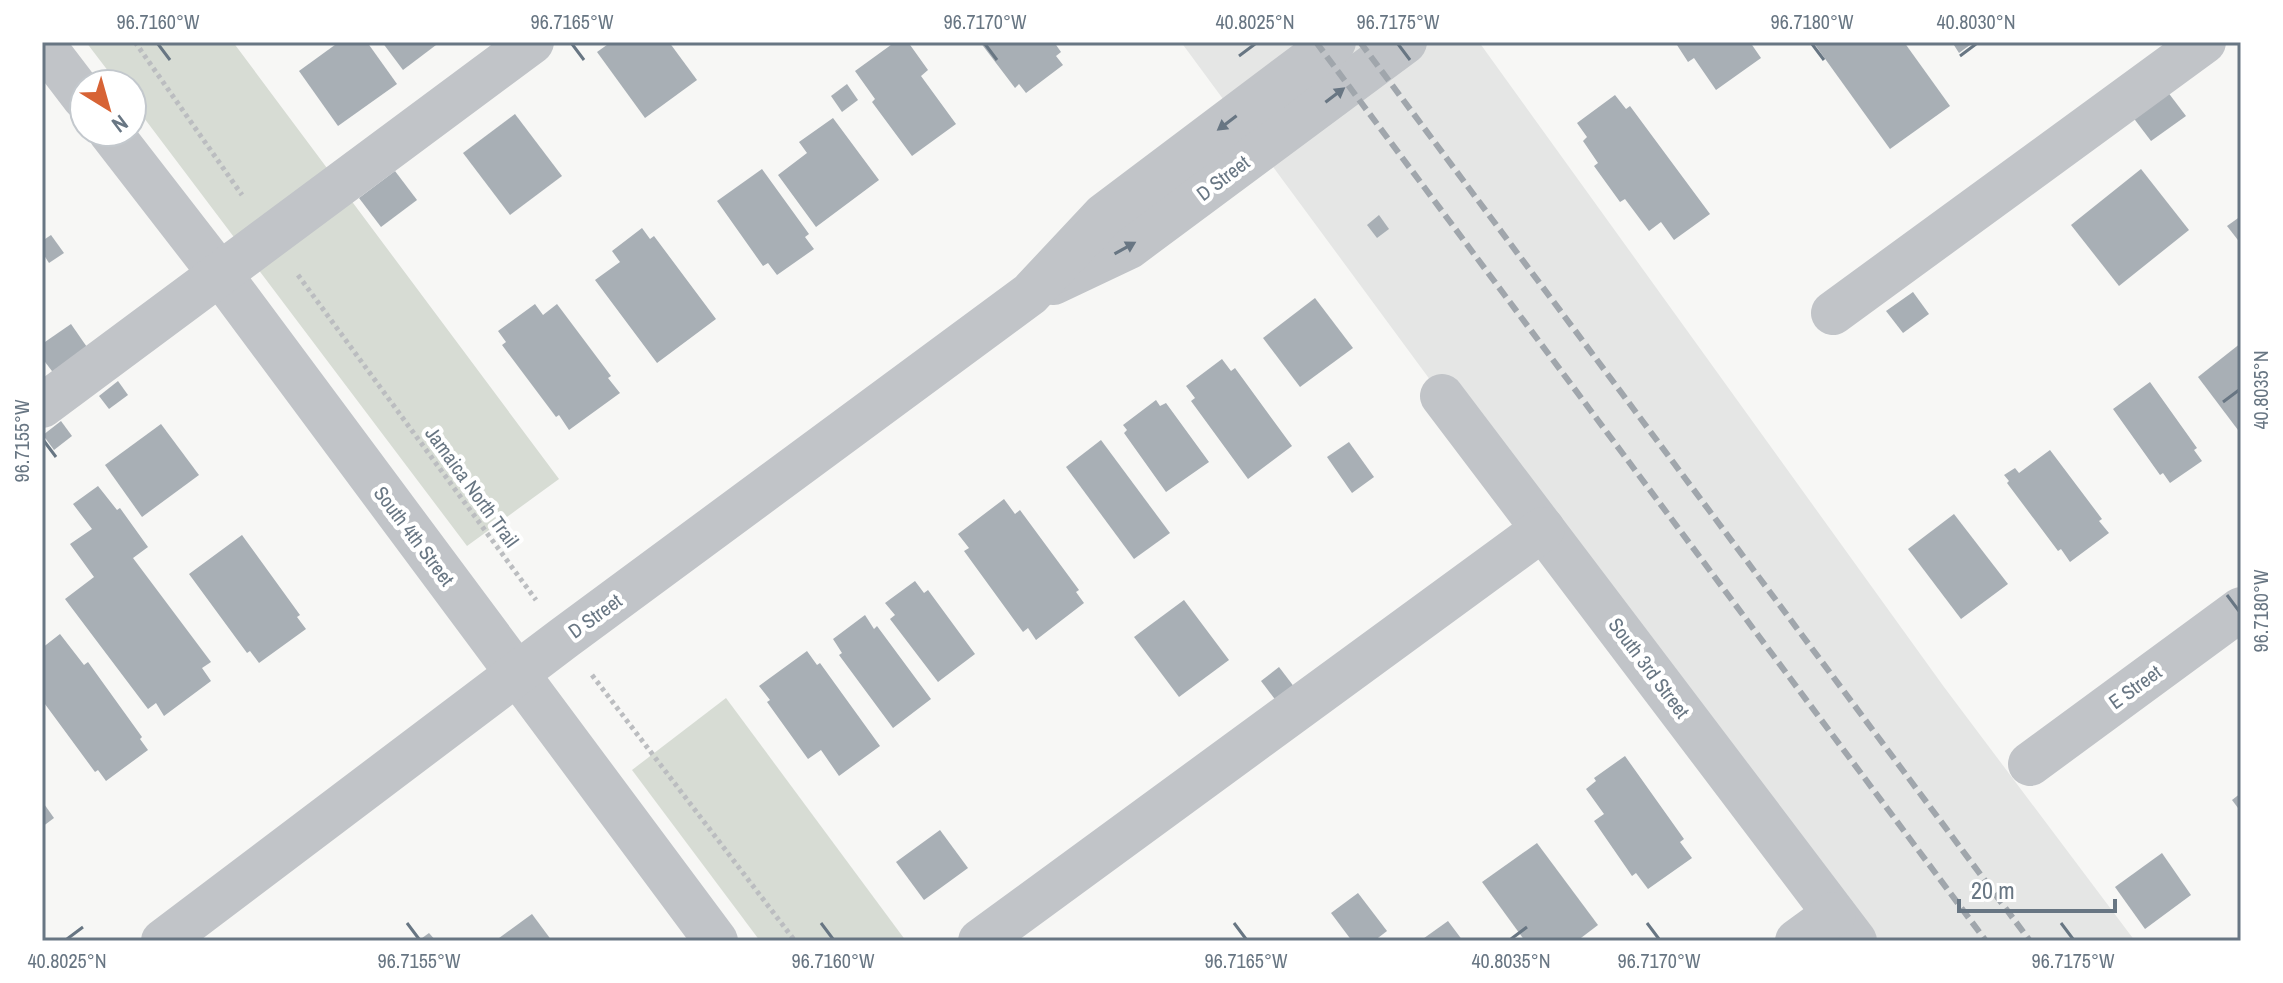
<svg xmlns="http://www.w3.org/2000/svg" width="2283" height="983" viewBox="0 0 2283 983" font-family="'Archivo Narrow',sans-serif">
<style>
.built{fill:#e5e6e5}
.green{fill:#d7dcd4}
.building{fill:#a8afb5}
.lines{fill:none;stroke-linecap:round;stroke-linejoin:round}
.path{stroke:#bbbdc0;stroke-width:5;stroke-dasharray:4 4;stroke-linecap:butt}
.minor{stroke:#c1c4c8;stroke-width:44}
.rail{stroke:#a0a6ac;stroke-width:6;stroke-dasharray:12 6;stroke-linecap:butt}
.oneway{fill:#687683}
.ticks{fill:none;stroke:#687683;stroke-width:3}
.labels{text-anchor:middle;stroke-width:8;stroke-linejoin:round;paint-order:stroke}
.street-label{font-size:20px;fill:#687683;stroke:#fff}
.neatline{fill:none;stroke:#687683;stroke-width:3}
.ticks-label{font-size:20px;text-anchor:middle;fill:#687683}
</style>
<rect width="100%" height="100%" fill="#f7f7f5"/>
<polygon class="built" points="1181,42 1479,42 1944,687 2135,941 1855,941 1442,396"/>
<g class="green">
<polygon points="86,42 233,42 559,479 467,546 132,102 132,84 118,84"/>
<polygon points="726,698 906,941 760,941 632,770"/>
</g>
<g class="building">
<polygon points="339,42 367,42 397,84 338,126 299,71"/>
<polygon points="382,42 440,42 403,70"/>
<polygon points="611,42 669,42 697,80 645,118 597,52"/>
<polygon points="895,42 908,42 928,70 921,76 956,124 912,156 872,102 875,99 855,71"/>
<polygon points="980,42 1054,42 1061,52 1056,56 1063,65 1026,93 1019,84 1015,88"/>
<polygon points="1680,42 1750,42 1761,58 1716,90 1694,58 1688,62 1677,45"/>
<polygon points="1813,42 1904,42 1950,106 1890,149"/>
<polygon points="1952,42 1974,42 1959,53"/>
<polygon points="847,84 858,100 842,112 831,96"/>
<polygon points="2167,91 2186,116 2151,141 2132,116"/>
<polygon points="1615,95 1626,109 1630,106 1710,214 1674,240 1661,222 1649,231 1625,199 1620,202 1594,166 1598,163 1583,141 1587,137 1577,123"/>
<polygon points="515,114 562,176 510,215 463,153"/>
<polygon points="833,118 879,180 816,227 778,175 807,153 799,142"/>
<polygon points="762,169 809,234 805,237 814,249 777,275 768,263 763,266 717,201"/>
<polygon points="2141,169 2189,230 2119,286 2071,225"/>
<polygon points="395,171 417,200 381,227 359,198"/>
<polygon points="1379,215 1389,229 1377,238 1367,225"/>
<polygon points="2241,216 2241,244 2227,226"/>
<polygon points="642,228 650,239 654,236 716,319 657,363 595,280 620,262 612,251"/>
<polygon points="51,235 64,253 49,263 42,252 42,241"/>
<polygon points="1913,292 1929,314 1903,333 1886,311"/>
<polygon points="1315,298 1353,348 1300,387 1263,338"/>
<polygon points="535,304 543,315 557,304 611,376 608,378 620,393 569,430 559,415 556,417 502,345 506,342 498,331"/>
<polygon points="71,324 89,350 55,375 42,358 42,344"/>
<polygon points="2241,343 2241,434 2198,377"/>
<polygon points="1222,359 1231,371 1235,368 1292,446 1248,479 1191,401 1195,398 1186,386"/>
<polygon points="118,381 128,395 109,409 99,396"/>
<polygon points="2150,382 2197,448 2194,450 2202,461 2170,483 2163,473 2160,475 2113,409"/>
<polygon points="1156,400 1160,406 1166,403 1209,462 1166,492 1124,433 1127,430 1123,425"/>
<polygon points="61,421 72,436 54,450 43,435"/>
<polygon points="161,424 199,475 142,517 105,465"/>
<polygon points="1101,440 1170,533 1134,559 1066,467"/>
<polygon points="1349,442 1374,477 1352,493 1327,457"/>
<polygon points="2050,450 2102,519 2099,521 2109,533 2070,562 2061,549 2058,551 2007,483 2009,481 2004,475 2015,468 2019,473"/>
<polygon points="98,486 117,510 120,508 148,547 133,558 211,662 202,668 211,681 164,716 156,703 148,709 65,599 94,577 70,544 92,529 73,504"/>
<polygon points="1004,499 1015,514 1020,510 1079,590 1076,592 1084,603 1036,640 1028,628 1023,632 964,551 969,548 958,534"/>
<polygon points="1954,514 2008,584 1961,619 1908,549"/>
<polygon points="242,535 300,615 297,617 306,629 259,663 250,651 247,653 189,574"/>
<polygon points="915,581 924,593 928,590 975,654 938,682 890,619 895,615 885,603"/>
<polygon points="1184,600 1229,660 1179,697 1134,637"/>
<polygon points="865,615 874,629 877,626 931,699 893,728 839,655 842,653 833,639"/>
<polygon points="60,634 84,665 88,662 142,737 140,739 148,750 106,781 98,770 95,772 42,700 42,648"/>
<polygon points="807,651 817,665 820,663 880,746 839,776 821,750 808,759 767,702 770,700 759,686"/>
<polygon points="1279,667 1295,688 1277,702 1261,681"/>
<polygon points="1625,756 1684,839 1680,842 1692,858 1648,889 1636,873 1632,876 1594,821 1604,814 1586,789 1596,781 1594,778"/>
<polygon points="2241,793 2241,812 2232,800"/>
<polygon points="42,801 54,818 42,827"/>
<polygon points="940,830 968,868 924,900 896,862"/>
<polygon points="1537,843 1598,925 1577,941 1525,941 1482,882"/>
<polygon points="2162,853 2191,895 2145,929 2115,887"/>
<polygon points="1358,893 1387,931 1374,941 1352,941 1331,913"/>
<polygon points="532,914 552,941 495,941"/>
<polygon points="1448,921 1463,941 1420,941"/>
<polygon points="429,933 436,941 418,941"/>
</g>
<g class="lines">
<g class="path">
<polyline points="135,42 242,195"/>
<polyline points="298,275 536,600"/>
<polyline points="592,675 795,941"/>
</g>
<g class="minor">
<polyline points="42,43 84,98"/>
<polyline points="110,132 220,274 716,941"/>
<polyline points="1053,283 1129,247 1405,42"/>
<polyline points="1833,313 2204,42"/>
<polyline points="1442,396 1855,941"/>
<polyline points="42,406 532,42"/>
<polyline points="2030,764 2241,609"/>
<polyline points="163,941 564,638 1030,294 1104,215 1334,42"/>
<polyline points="980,941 1543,529"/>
<polyline points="1797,941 1834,914"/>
</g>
<g class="rail">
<polyline points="1316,42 1986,941"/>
<polyline points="1360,42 2030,941"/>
</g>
</g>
<defs><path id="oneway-solid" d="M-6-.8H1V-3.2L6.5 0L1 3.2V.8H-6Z" transform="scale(2)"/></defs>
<g class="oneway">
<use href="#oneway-solid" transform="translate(1335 95) rotate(-37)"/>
<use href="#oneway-solid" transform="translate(1227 123) rotate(143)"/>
<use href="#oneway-solid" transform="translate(1125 248) rotate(-29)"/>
</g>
<path class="ticks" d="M158 44 170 60M572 44 584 60M985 44 997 60M1398 44 1410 60M1812 44 1824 60M1239 56 1255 44M1960 56 1976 44M2223 402 2239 390M44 441 56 457M2227 595 2239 611M407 923 419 939M821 923 833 939M1234 923 1246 939M1647 923 1659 939M2061 923 2073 939M67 939 83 927M1511 939 1527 927"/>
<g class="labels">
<g class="street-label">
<text transform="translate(1223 178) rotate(-37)" y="7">D Street</text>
<text transform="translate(472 487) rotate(54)" y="7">Jamaica North Trail</text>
<text transform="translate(414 536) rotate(53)" y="7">South 4th Street</text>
<text transform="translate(595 616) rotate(-36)" y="7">D Street</text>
<text transform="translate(1649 668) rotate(53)" y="7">South 3rd Street</text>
<text transform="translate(2135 687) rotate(-36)" y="7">E Street</text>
</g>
</g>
<rect width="2283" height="983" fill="none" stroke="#ffffff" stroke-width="88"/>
<g transform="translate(108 108) rotate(143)"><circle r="38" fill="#ffffff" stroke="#c3c8cd" stroke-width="2"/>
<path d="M0-6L14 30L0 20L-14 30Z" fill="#d76335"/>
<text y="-12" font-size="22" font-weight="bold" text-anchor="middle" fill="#687683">N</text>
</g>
<path d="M1959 899v12h156v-12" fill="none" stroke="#687683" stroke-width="4"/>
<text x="1971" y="899" font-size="24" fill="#687683" stroke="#ffffff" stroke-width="6" paint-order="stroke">20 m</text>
<rect x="44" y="44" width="2195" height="895" class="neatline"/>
<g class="ticks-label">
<text x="158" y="29">96.7160°W</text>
<text x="572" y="29">96.7165°W</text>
<text x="985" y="29">96.7170°W</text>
<text x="1255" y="29">40.8025°N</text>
<text x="1398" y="29">96.7175°W</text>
<text x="1812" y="29">96.7180°W</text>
<text x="1976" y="29">40.8030°N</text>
<text transform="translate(2261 390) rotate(-90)" y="7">40.8035°N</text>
<text transform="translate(22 441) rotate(-90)" y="7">96.7155°W</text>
<text transform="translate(2261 611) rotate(-90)" y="7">96.7180°W</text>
<text x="67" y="968">40.8025°N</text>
<text x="419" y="968">96.7155°W</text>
<text x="833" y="968">96.7160°W</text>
<text x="1246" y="968">96.7165°W</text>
<text x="1511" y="968">40.8035°N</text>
<text x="1659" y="968">96.7170°W</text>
<text x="2073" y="968">96.7175°W</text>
</g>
</svg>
